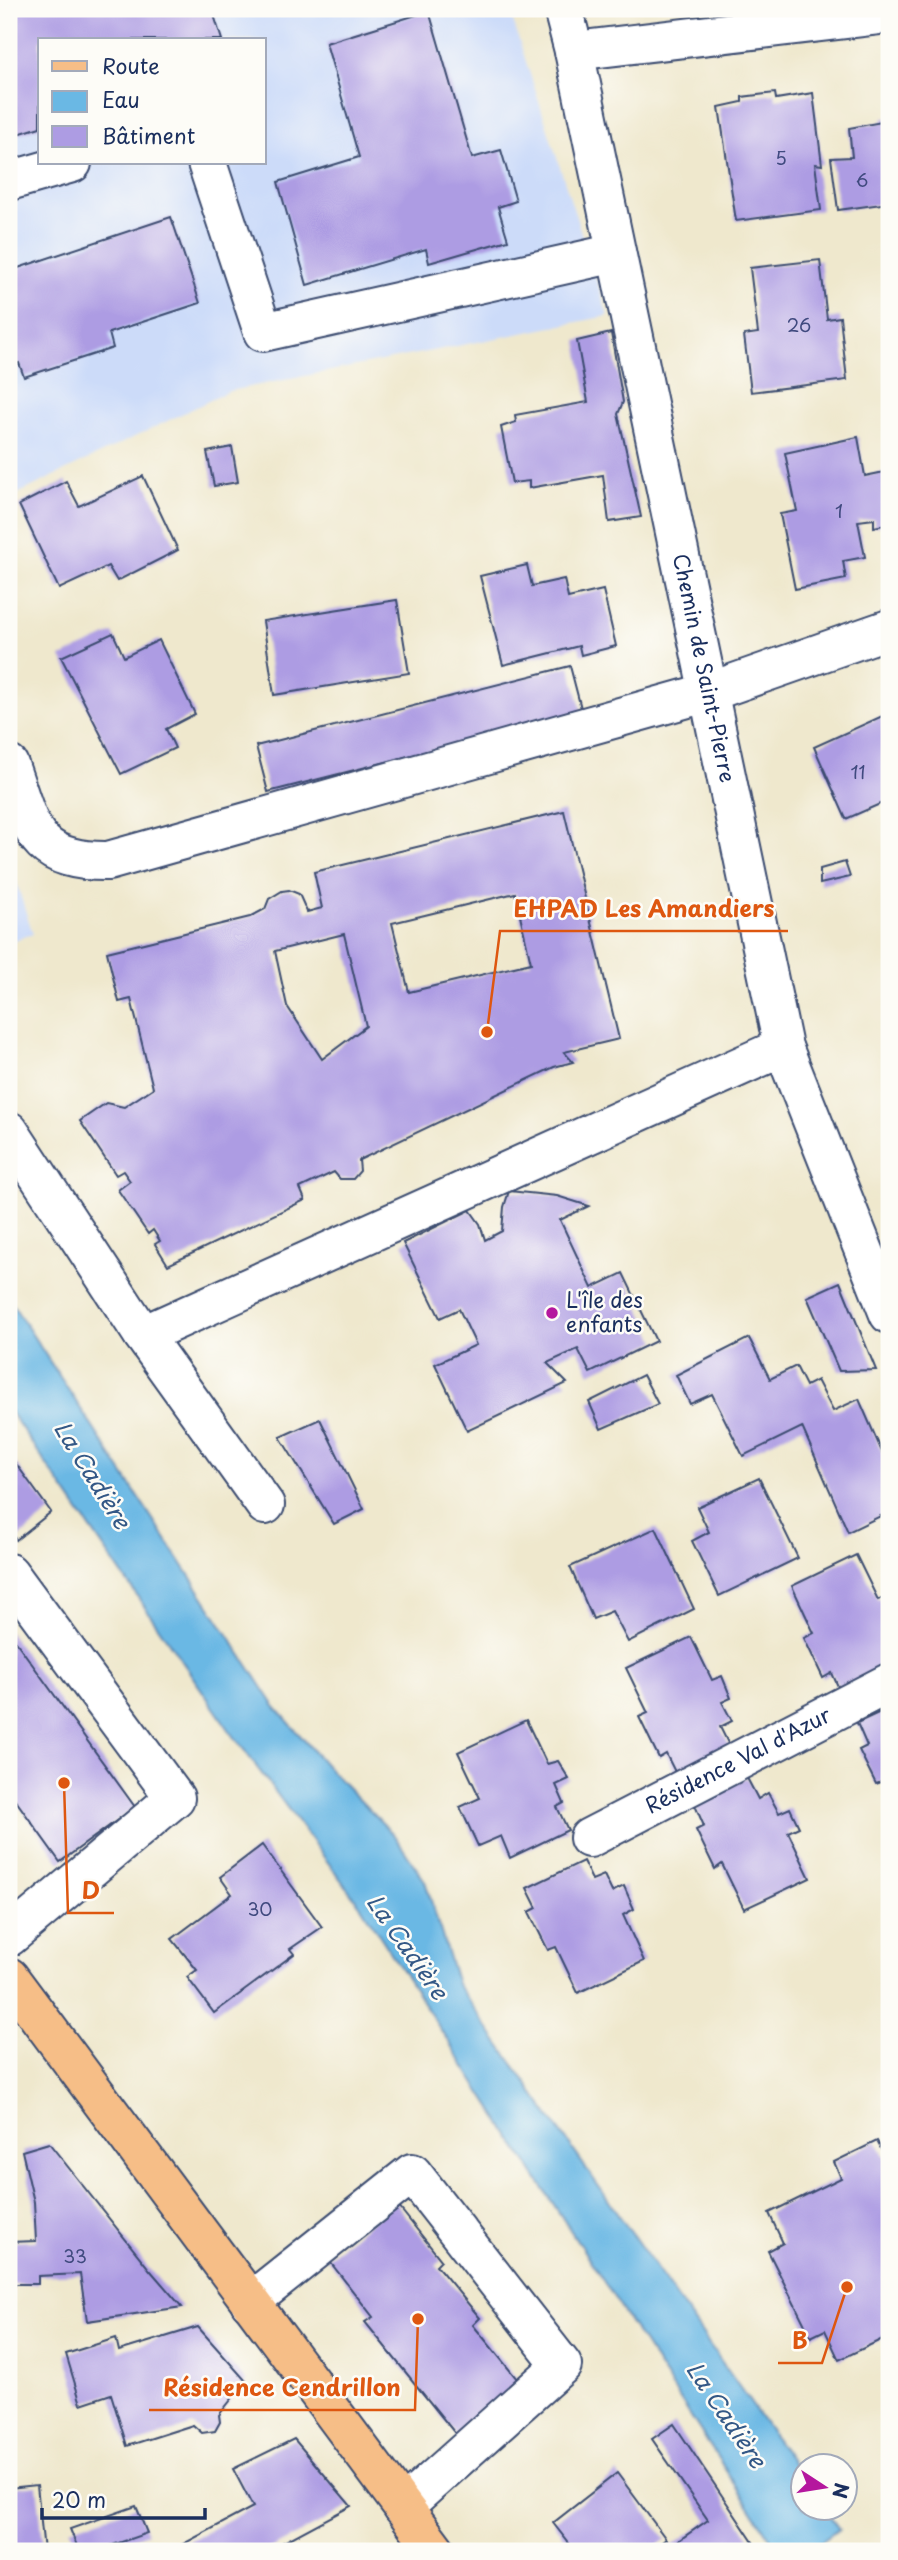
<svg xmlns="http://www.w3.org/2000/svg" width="898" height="2560" viewBox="0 0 898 2560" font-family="'Playpen Sans',sans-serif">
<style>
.built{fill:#ccdbf9;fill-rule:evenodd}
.water{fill:#6ab8e4;stroke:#4274a1;stroke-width:2}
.building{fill:#ad9ce3;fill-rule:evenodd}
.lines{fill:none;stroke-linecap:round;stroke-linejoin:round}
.minor-casing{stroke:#3b4b6f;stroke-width:42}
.major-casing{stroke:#3b4b6f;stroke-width:42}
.minor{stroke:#fff;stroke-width:38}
.major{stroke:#f6be87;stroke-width:38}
.poi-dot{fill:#b5179e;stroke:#fdfcf7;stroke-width:2.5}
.labels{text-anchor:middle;stroke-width:5;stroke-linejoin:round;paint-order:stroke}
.number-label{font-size:18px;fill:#404a7f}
.street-label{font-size:21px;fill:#1b2f5e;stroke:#fdfcf7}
.poi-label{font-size:21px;fill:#1b2f5e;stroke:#fdfcf7;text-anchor:start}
.water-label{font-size:23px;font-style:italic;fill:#335886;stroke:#fdfcf7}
.leader{fill:none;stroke:#de5710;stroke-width:2.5}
.callout-dot{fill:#de5710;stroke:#fdfcf7;stroke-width:2.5}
.callout-label{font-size:23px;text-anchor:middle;font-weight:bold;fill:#de5710;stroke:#fdfcf7;stroke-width:5;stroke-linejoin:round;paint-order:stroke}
</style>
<rect width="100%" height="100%" fill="#fdfcf7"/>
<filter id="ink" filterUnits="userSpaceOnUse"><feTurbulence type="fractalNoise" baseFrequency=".0143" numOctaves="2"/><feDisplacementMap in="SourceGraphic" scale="14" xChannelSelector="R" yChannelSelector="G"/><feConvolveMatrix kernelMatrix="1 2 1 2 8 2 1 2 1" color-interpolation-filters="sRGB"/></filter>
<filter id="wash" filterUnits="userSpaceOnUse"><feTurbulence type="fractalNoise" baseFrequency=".00686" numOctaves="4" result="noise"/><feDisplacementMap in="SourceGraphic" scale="28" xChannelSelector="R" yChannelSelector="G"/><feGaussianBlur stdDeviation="1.57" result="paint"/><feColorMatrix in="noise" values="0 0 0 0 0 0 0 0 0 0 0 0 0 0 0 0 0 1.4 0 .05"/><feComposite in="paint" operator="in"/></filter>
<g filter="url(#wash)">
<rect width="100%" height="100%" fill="#efe8cd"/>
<g class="built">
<path d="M9 9H509L608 316 229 391 9 498ZM40 40H264V163H40Z"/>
<polygon points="9,860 33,934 9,942"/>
</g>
<polygon class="water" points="9,1299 274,1705 329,1769 393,1834 425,1881 457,1984 803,2478 804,2508 824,2508 839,2529 808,2551 778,2551 362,1908 230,1731 9,1410"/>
<g id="blocks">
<g class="building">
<polygon points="9,9 212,9 222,40 40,40 40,127 9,137"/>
<polygon points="429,11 472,158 501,150 516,201 498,207 508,240 429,263 426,249 307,285 278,182 359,157 326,43"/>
<polygon points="775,93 776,99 813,93 822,165 815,164 821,210 736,221 719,107 742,102 742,97"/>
<polygon points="883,118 889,118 889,203 838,210 831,158 852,157 849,128 882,122"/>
<polygon points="171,217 200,303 109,333 113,348 24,377 19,363 9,366 9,271"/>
<polygon points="820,260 827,319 840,317 847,380 751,392 744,335 758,333 750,268"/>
<polygon points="611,333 623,402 618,414 641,517 609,522 603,475 529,488 529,481 512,483 501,427 516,422 515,415 588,402 577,341"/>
<polygon points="858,437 865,476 889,471 889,524 874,527 874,519 858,521 865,557 843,561 846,579 795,589 780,514 797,511 785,453"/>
<polygon points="232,447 238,482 214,486 207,452"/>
<polygon points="143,476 178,550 117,581 108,566 59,589 19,505 66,481 79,506"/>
<polygon points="527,565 532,586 564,579 568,598 603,590 616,646 581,655 579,646 503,665 480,576"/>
<polygon points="397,600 409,673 274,695 263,621"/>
<polygon points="113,633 124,657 159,640 195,714 166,729 175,748 121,774 61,657"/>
<polygon points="570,666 582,712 268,792 256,746"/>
<polygon points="889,713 889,800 846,819 814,747"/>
<path d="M564 811 619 1039 564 1052 573 1062 554 1067 359 1160 360 1171 353 1179H340L334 1172 300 1188 305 1200 168 1265 155 1244 160 1241 153 1230 148 1234 118 1190 130 1181 123 1171 116 1175 80 1121 106 1103 124 1107 153 1088 131 999 119 1002 107 952 250 917 265 909 269 899 282 891 289 890 299 894 307 912 322 908 314 872ZM515 893 531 963 409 992 392 923ZM344 934 366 1026 322 1059 287 1006 275 951Z"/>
<polygon points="845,862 850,877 820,884 820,869"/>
<polygon points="509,1191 557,1196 589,1206 560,1220 592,1288 623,1273 656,1341 590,1373 578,1349 547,1363 567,1383 467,1431 435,1364 476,1345 459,1309 440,1318 403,1243 470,1210 480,1224 485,1240 502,1231 504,1207"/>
<polygon points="840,1282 876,1370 839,1371 807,1297"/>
<polygon points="749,1338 770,1379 796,1366 806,1386 817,1380 833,1411 859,1399 889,1468 889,1512 848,1532 802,1427 743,1456 712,1394 690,1404 676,1375"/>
<polygon points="643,1375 658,1404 601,1429 589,1402"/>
<polygon points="320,1419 364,1509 334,1524 280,1437"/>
<polygon points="9,1454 51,1512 16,1540 9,1530"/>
<polygon points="759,1478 798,1558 719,1596 692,1541 709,1532 697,1507"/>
<polygon points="656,1528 694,1609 628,1642 612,1611 593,1619 570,1567"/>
<polygon points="856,1555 878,1600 889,1595 889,1668 840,1691 832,1673 823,1678 804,1638 814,1633 792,1586"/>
<polygon points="9,1632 135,1807 60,1862 9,1791"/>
<polygon points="691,1637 712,1680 722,1676 731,1698 722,1702 732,1721 720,1727 730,1747 676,1774 666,1754 659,1758 639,1717 648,1713 626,1668"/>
<polygon points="889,1708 889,1791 884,1781 876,1784 859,1750 867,1746 857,1723"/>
<polygon points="526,1720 547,1764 558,1761 569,1779 556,1785 564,1803 557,1807 568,1830 510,1858 501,1836 478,1846 460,1807 480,1798 458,1752"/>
<polygon points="747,1778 758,1799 768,1793 779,1813 790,1808 799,1827 788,1832 810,1878 744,1909 722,1864 715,1869 696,1830 704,1826 694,1803"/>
<polygon points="262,1845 322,1927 290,1949 294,1954 214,2013 187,1977 197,1970 172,1939 232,1894 220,1877"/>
<polygon points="583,1861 592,1880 604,1875 612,1892 624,1886 634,1909 623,1915 644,1961 578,1993 556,1947 548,1950 529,1912 537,1908 527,1888"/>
<polygon points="877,2141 885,2157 889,2155 889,2336 839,2360 825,2330 811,2337 768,2251 783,2243 769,2213 841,2178 834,2162"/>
<polygon points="49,2143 150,2270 182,2307 87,2321 80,2274 38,2276 38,2284 10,2284 9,2242 36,2241 34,2202 22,2151"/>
<polygon points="395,2202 441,2260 436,2265 480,2318 473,2325 522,2385 458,2437 365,2322 373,2317 327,2258"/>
<polygon points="198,2327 246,2381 219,2415 220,2422 215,2431 202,2433 193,2425 127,2446 111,2394 81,2404 66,2354 116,2338 119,2351"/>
<polygon points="674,2424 755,2545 746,2551 676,2551 671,2546 708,2520 652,2439"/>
<polygon points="294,2439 351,2506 267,2551 170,2551 253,2507 233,2469"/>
<polygon points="617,2473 666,2539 650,2551 575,2551 553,2523"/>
<polygon points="37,2485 44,2551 9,2551 9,2488"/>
<polygon points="136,2506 147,2533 96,2551 79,2551 70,2529"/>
</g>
</g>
</g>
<g filter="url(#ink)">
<use href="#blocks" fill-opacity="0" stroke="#3b4b6f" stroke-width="2"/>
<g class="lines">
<g class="minor-casing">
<g id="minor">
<path id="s1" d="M563 9 574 51 783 1047 889 1314"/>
<polyline points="574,51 889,14"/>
<polyline points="207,163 263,332 616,253"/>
<polyline points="9,181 72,163"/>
<path d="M9 765C31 826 31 862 108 861L709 692 889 629"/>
<polyline points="9,1131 143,1335 265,1505"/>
<polyline points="143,1335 783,1047"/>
<polyline points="9,1573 175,1798 9,1937"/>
<path id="s2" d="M589 1838 889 1683"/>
<polyline points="250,2302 412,2173 562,2365 403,2507"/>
</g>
</g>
<g class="major-casing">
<polyline id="major" points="9,1977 436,2551"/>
</g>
<use href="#minor" class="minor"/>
<use href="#major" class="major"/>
</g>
</g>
<circle class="poi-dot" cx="552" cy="1313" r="7"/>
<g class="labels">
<g class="number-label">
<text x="781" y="165">5</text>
<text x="862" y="187">6</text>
<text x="799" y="332">26</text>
<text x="839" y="518">1</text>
<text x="858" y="779">11</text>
<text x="260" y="1916">30</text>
<text x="75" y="2263">33</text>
</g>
<g class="street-label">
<text dy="7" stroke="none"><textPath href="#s1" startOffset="674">Chemin de Saint-Pierre</textPath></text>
<text dy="7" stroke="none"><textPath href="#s2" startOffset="168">Résidence Val d'Azur</textPath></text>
</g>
<g class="poi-label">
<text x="566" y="1308">L'île des<tspan x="566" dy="24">enfants</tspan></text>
</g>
<g class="water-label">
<text transform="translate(92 1475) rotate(58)" y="8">La Cadière</text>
<text transform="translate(407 1947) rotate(55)" y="8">La Cadière</text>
<text transform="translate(726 2415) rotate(56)" y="8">La Cadière</text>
</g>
</g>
<path class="leader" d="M487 1032L500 931H788M64 1783L68 1913H114M847 2287L822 2363H778M418 2319L415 2410H149"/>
<g class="callout-dot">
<circle cx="487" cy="1032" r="7"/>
<circle cx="64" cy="1783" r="7"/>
<circle cx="847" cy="2287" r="7"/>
<circle cx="418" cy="2319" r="7"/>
</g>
<g class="callout-label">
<text x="644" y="917">EHPAD Les Amandiers</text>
<text x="91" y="1899">D</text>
<text x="800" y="2349">B</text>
<text x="282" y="2396">Résidence Cendrillon</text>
</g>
<rect width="898" height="2560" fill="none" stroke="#fdfcf7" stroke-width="35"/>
<rect x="38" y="38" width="228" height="126" fill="#fdfcf7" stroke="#a3aaba" stroke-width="2"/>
<rect x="52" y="61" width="35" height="10" fill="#f6be87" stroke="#a3aaba" stroke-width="2"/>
<text x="102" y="74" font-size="21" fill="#1b2f5e">Route</text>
<rect x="52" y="91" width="35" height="21" fill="#6ab8e4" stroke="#a3aaba" stroke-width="2"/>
<text x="102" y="108" font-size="21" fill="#1b2f5e">Eau</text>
<rect x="52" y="126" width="35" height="21" fill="#ad9ce3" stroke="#a3aaba" stroke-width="2"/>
<text x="102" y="144" font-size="21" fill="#1b2f5e">Bâtiment</text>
<g transform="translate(824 2487) rotate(102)"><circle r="33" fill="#fdfcf7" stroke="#a3aaba" stroke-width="2"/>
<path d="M0-5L12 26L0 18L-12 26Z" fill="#b5179e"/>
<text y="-10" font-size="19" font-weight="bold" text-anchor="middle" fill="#1b2f5e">N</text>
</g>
<path d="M42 2508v10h163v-10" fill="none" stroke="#1b2f5e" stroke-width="3.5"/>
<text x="52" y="2508" font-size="21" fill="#1b2f5e" stroke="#fdfcf7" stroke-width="5" paint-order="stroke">20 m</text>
</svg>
